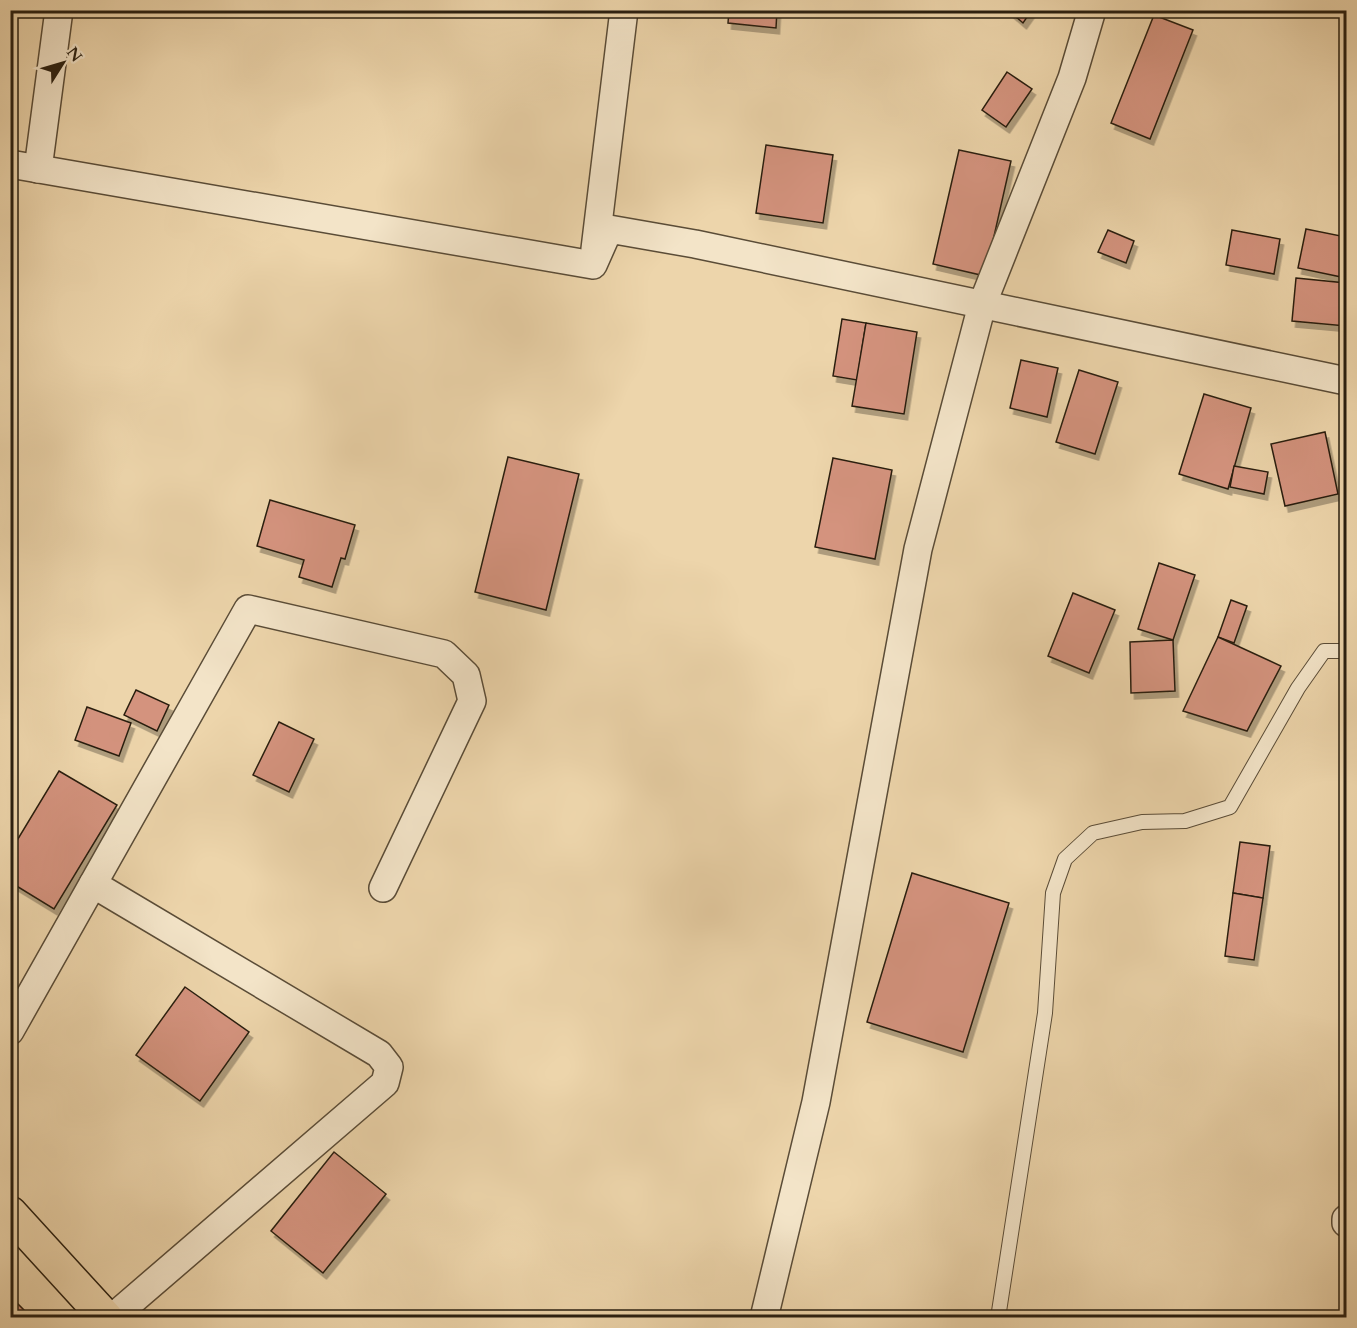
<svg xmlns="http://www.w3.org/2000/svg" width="1357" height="1328" viewBox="0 0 1357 1328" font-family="Cardo,serif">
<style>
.building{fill:#d4937e;stroke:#291f10;stroke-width:1.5;filter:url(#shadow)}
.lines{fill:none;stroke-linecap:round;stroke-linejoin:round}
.lane-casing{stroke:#5a4c37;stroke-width:16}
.street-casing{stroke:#5a4c37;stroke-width:30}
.highway-casing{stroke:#291f10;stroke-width:36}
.lane{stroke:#f3e4c8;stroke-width:14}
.street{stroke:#f3e4c8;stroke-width:27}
.highway{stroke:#edd5ab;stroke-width:33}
</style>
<defs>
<filter id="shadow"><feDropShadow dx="3.5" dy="6" stdDeviation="0" flood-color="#0004"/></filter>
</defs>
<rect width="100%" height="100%" fill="#edd5ab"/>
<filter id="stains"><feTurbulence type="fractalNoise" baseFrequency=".00333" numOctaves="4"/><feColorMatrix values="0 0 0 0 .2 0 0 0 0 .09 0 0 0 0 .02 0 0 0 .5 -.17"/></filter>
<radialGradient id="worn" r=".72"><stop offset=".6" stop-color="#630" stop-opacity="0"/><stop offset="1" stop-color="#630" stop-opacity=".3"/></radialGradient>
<g class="building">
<polygon points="729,10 777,10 776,28 728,23"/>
<polygon points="1008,10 1032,10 1023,23"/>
<polygon points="1154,15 1193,30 1150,139 1111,123"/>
<polygon points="1007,72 1032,89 1006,127 982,110"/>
<polygon points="766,145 833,155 823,223 756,213"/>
<polygon points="959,150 1011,161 985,276 933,264"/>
<polygon points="1306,229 1346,237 1346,278 1298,268"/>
<polygon points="1108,230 1134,241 1126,263 1098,252"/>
<polygon points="1232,230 1280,239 1274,274 1226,265"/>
<polygon points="1296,278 1346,283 1346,326 1292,321"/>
<polygon points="842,319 866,323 857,380 833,376"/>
<polygon points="866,323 917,332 904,414 852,406"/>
<polygon points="1021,360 1058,368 1047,417 1010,408"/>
<polygon points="1079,370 1118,382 1095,454 1056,442"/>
<polygon points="1204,394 1251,408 1228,489 1179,474"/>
<polygon points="1325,432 1338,494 1285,506 1271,444"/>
<polygon points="508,457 579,474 546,610 475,592"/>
<polygon points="833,458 892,470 875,559 815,547"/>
<polygon points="1234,466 1268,472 1264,494 1230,487"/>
<polygon points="270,500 355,525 345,559 341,558 332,587 299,577 304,560 257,546"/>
<polygon points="1159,563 1195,575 1173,640 1138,629"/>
<polygon points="1073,593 1115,610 1089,673 1048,656"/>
<polygon points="1231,600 1247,606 1234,643 1218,637"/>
<polygon points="1218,637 1281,666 1247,731 1183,711"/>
<polygon points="1173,640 1175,691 1131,693 1130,642"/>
<polygon points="136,690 169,705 157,731 124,715"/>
<polygon points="87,707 131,723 119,756 75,740"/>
<polygon points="279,722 314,739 289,792 253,775"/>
<polygon points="59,771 117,805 54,909 10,882 10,852"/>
<polygon points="1240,842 1270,846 1263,898 1233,893"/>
<polygon points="912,873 1009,903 963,1052 867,1022"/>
<polygon points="1233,893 1263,898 1254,960 1225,956"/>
<polygon points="185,987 249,1032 200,1101 136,1055"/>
<polygon points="334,1152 386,1194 323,1273 271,1231"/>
<polygon points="10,1296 24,1310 15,1318 10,1318"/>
</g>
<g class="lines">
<g class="lane-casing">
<polyline id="lane" points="998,1318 1045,1013 1053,893 1065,859 1093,833 1142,822 1185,821 1230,807 1298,688 1324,651 1346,651"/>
</g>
<g class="street-casing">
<g id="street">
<polyline points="10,164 593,265 609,229 695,244 1346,381"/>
<polyline points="38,169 59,10"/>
<polyline points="595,249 624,10"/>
<polyline points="93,884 379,1054 389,1067 385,1083 112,1318"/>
<polyline points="10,1031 248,609 444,654 466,675 472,701 383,888"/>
<polyline points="1346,1219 1346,1223"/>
<polyline points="764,1318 816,1102 918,549 982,305 1072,78 1092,10"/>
</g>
</g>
<g class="highway-casing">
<polyline id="highway" points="10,1213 106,1318"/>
</g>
<use href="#lane" class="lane"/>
<use href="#street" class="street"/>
<use href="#highway" class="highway"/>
</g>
<rect width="1357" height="1328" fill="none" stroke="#edd5ab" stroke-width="36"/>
<rect x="12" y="12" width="1333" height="1304" fill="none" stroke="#291f10" stroke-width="3"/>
<rect x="18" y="18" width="1321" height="1292" fill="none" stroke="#291f10" stroke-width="1.5"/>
<g transform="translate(63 63) rotate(53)" stroke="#f3e4c8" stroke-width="4.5" paint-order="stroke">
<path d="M0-4.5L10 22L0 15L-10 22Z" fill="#291f10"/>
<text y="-9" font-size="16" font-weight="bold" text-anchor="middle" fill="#291f10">N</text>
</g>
<rect width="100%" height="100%" filter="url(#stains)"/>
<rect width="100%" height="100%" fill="url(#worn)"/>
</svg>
